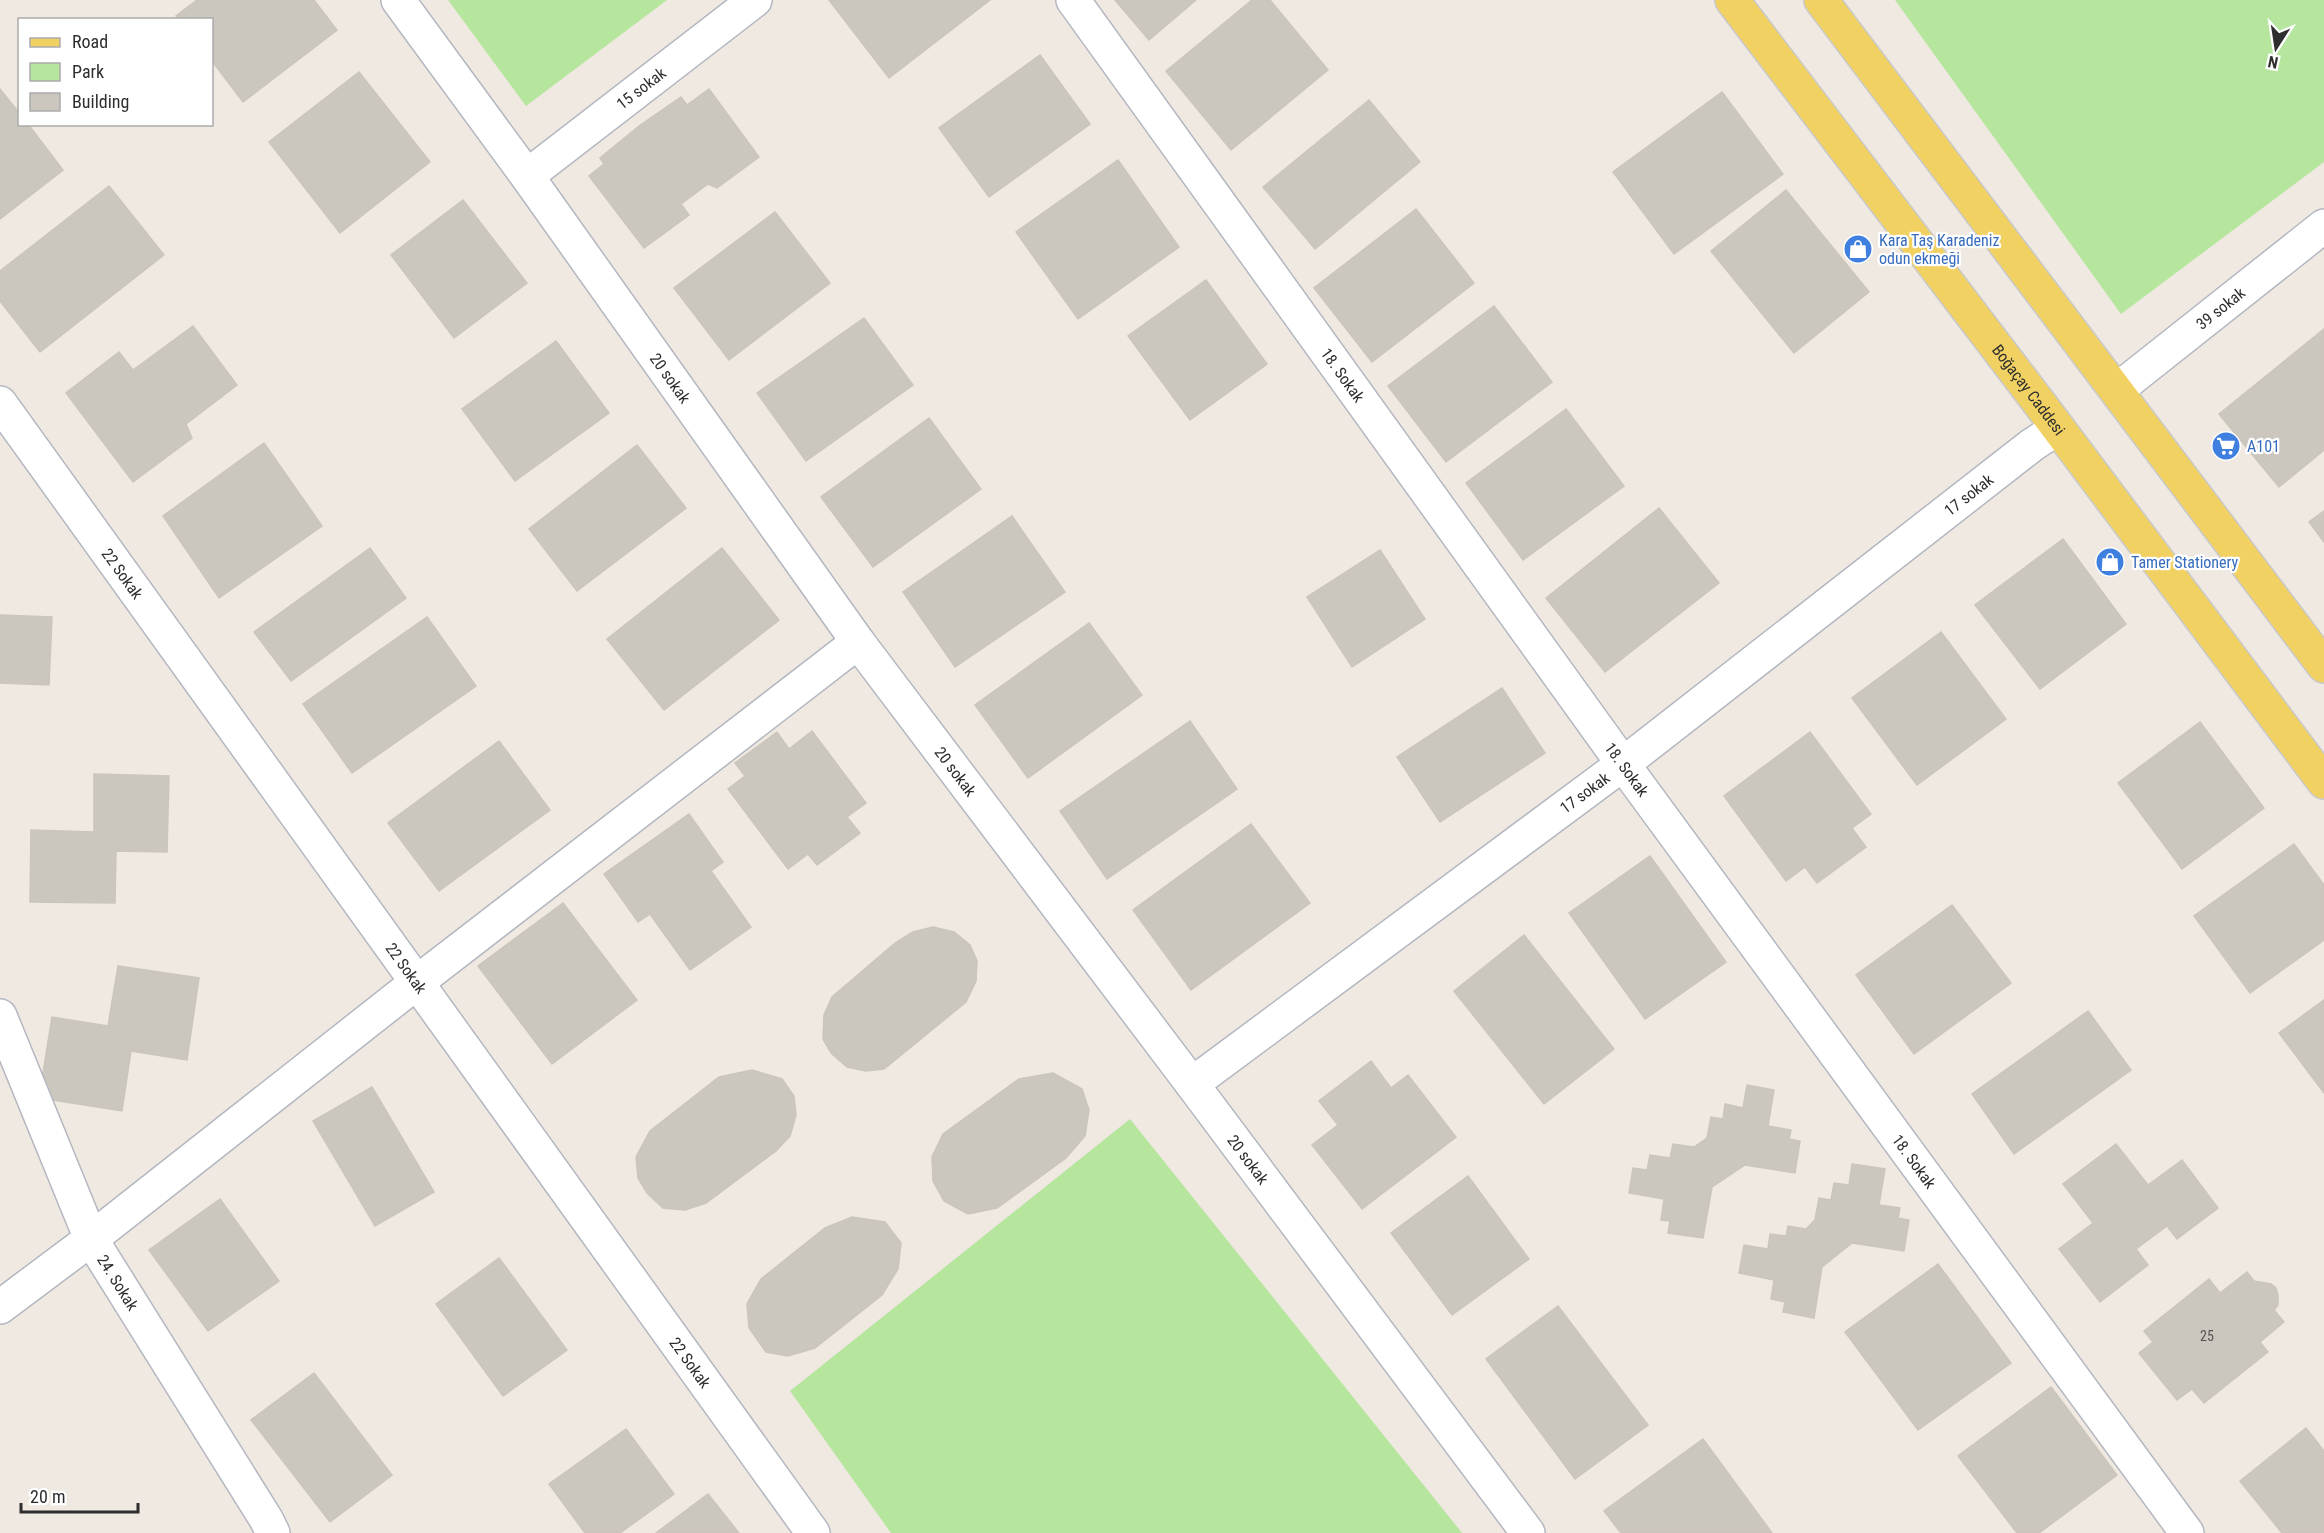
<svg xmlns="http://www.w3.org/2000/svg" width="2324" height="1533" viewBox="0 0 2324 1533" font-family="'Roboto Condensed',sans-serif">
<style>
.green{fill:#b6e59e}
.building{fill:#cbc7bf;stroke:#cbc5ba;stroke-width:1.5}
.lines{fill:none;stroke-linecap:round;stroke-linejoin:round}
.minor-casing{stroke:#b4b7c1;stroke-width:36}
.major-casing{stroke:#c9c9c9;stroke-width:36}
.minor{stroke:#fff;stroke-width:33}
.major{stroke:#f2d163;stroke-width:33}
.labels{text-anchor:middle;stroke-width:4.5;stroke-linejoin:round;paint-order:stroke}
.number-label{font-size:14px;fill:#555452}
.street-label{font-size:16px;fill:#2e2e2e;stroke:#fff}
.shop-label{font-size:16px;fill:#366cbe;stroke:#fff;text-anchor:start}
</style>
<rect width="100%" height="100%" fill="#efe9e1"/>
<g class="green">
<polygon points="448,0 667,0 526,106"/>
<polygon points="1895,0 2324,0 2324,162 2121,314"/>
<polygon points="1130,1119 1446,1513 1462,1533 891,1533 790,1391"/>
</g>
<g class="building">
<polygon points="197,0 314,0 337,30 243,102 212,61 212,20 179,20 176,16"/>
<polygon points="829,0 990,0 889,78"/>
<polygon points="1115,0 1196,0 1149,40"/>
<polygon points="1252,0 1270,0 1328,70 1231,150 1166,71"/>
<polygon points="1040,55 1090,124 989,197 939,128"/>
<polygon points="359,72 430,162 340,233 269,142"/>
<polygon points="0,89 20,114 20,124 28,124 63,170 0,219"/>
<polygon points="709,89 759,157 717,188 708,184 681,204 689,215 644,248 589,176 604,164 600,158 639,126 681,97 687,105"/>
<polygon points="1722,92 1783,174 1674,254 1613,172"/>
<polygon points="1369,100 1420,162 1315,249 1263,187"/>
<polygon points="1118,160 1179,247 1078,319 1016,232"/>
<polygon points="109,186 164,255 40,352 0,301 0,271"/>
<polygon points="1786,190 1869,292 1794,353 1711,251"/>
<polygon points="463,200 527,283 454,338 391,255"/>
<polygon points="1416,209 1474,283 1372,362 1314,288"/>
<polygon points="775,212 830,283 729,360 674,288"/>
<polygon points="1206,280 1267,364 1190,420 1128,336"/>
<polygon points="1494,306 1552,382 1446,462 1388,386"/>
<polygon points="864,318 913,385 806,461 757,393"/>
<polygon points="193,326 237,385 186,424 192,438 133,482 66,393 119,352 133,370"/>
<polygon points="2324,329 2324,450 2279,487 2219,414"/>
<polygon points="556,341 609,413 515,481 462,409"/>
<polygon points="1566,409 1624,486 1523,560 1466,483"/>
<polygon points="929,418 981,489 873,567 821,497"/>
<polygon points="264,443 322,526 219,598 163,516"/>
<polygon points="637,445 686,508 577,591 529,529"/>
<polygon points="1659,508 1719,583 1605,672 1546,598"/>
<polygon points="2324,511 2324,542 2309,522"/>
<polygon points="1012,516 1065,592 955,667 903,592"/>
<polygon points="2063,539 2126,624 2040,689 1975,605"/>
<polygon points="370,548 406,598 291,681 254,632"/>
<polygon points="722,548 779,620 664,710 607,639"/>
<polygon points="1380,550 1425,619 1352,667 1307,597"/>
<polygon points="0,615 52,617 49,685 0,683"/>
<polygon points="427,617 476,686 352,773 303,704"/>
<polygon points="1089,623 1142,695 1028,778 975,705"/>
<polygon points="1941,632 2006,719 1917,785 1852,698"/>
<polygon points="1502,688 1545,753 1440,822 1397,757"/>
<polygon points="1190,721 1237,789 1107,879 1060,811"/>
<polygon points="2200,722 2264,808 2182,869 2118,783"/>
<polygon points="812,731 866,803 847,817 860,833 817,865 808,854 788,869 728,789 745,776 735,763 777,732 789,749"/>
<polygon points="1810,732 1871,814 1852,828 1866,847 1817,883 1805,867 1786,881 1724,796"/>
<polygon points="499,741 550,810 439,891 388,823"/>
<polygon points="94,774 169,776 167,852 116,851 115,903 30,902 31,830 94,832"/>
<polygon points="689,814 723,862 711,871 751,927 690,970 650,914 638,922 604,874"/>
<polygon points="1251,824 1310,903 1191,990 1133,910"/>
<polygon points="2294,844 2324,885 2324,940 2250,993 2194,916"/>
<polygon points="1650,856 1726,962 1645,1019 1569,913"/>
<polygon points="563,903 637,1000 552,1064 478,966"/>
<polygon points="1952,905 2011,983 1914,1054 1856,975"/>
<polygon points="933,927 954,932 970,945 977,961 976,981 966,1002 884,1069 866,1071 847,1067 831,1053 823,1039 824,1015 832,997 895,943 913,932"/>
<polygon points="1524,935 1614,1049 1544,1104 1454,991"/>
<polygon points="118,966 199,978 187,1060 131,1051 122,1111 39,1098 52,1017 108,1026"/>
<polygon points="2324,1000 2324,1093 2279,1033"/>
<polygon points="2088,1011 2131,1070 2014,1154 1972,1094"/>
<polygon points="1371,1061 1391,1088 1408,1075 1456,1137 1362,1209 1312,1145 1338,1125 1319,1101"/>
<polygon points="752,1070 782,1079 794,1096 796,1115 790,1136 776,1151 706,1203 685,1210 663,1208 647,1193 638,1178 636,1157 650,1131 719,1077"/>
<polygon points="1053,1073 1082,1089 1089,1110 1085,1136 1066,1158 997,1208 968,1214 944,1201 933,1181 932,1157 943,1134 1019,1079"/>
<polygon points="1747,1085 1774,1090 1768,1126 1791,1130 1789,1139 1800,1141 1795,1173 1745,1165 1712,1187 1703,1238 1668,1233 1670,1221 1661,1220 1664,1199 1629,1193 1633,1168 1647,1170 1650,1155 1670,1158 1673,1144 1694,1147 1707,1138 1711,1117 1723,1119 1725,1104 1743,1108"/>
<polygon points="372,1087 434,1192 375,1226 313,1121"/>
<polygon points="2116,1144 2148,1185 2182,1160 2218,1208 2177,1239 2167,1226 2136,1249 2148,1265 2100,1302 2059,1249 2093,1223 2063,1184"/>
<polygon points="1852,1164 1885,1169 1879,1205 1900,1208 1898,1218 1909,1220 1904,1251 1852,1243 1822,1267 1814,1318 1783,1312 1785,1302 1771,1299 1774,1280 1739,1273 1744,1245 1768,1249 1770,1234 1786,1236 1788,1226 1806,1229 1815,1220 1819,1198 1831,1200 1834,1183 1849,1185"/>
<polygon points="1468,1176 1529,1259 1452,1315 1391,1233"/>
<polygon points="220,1199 279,1281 208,1331 149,1250"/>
<polygon points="852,1217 885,1222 901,1243 898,1269 882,1295 815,1348 788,1356 766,1352 749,1328 747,1304 761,1279 825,1228"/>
<polygon points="499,1258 567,1350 503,1396 436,1304"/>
<polygon points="1938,1264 2011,1363 1918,1430 1845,1332"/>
<polygon points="2247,1272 2254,1281 2271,1284 2276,1288 2278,1295 2278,1305 2274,1310 2284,1322 2260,1342 2268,1352 2204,1403 2192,1389 2177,1400 2139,1353 2153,1342 2144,1331 2209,1279 2220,1293"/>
<polygon points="1558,1306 1648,1425 1575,1479 1486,1359"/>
<polygon points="314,1373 392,1475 330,1522 251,1420"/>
<polygon points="2051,1387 2117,1475 2039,1533 2017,1533 1958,1456"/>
<polygon points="2306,1428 2324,1451 2324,1533 2282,1533 2240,1481"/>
<polygon points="626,1429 674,1494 620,1533 585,1533 549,1484"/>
<polygon points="1703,1439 1772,1533 1621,1533 1604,1511"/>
<polygon points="708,1494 739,1533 656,1533"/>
</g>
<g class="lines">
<g class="minor-casing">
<g id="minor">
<path id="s1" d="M398 0 527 176 858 642 1192 1084 1528 1533"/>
<path id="s2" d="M1073 0 1623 764 2187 1533"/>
<path id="s3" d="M527 176 755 0"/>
<path id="s4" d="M2117 390 2324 226"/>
<path id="s5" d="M0 403 813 1533"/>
<path id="s6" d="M0 1016 91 1239 266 1519 273 1533"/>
<path id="s7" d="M1192 1084 1623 764 2032 445 2058 428"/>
<polyline points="0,1307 91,1239 416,983 858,642"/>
</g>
</g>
<g class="major-casing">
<g id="major">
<path id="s8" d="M1732 0 2040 404 2324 782"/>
<polyline points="1821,0 2324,666"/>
</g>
</g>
<use href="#minor" class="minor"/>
<use href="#major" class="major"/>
</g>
<defs>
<g id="shop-disc" transform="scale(1.5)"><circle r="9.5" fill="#3f7fe0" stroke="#fff"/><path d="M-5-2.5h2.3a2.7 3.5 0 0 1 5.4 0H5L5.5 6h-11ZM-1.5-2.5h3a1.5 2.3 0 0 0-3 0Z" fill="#fff"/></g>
<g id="supermarket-disc" transform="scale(1.5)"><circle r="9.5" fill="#3f7fe0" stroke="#fff"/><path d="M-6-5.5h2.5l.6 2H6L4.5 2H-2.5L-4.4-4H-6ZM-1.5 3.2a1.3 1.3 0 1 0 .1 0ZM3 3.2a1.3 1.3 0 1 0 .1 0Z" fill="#fff"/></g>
</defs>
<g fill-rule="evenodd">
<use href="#shop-disc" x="1858" y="249"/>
<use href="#supermarket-disc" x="2226" y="446"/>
<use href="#shop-disc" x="2110" y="562"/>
</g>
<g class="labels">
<g class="number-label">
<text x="2207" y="1341">25</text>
</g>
<g class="street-label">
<text dy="6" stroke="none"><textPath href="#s3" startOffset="144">15 sokak</textPath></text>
<text dy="6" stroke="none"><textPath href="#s4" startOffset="132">39 sokak</textPath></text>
<text dy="6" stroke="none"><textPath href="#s2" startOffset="462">18. Sokak</textPath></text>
<text dy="6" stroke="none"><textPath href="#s1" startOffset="466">20 sokak</textPath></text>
<text dy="6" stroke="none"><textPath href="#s8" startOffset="490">Boğaçay Caddesi</textPath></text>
<text dy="6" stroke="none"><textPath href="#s7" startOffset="975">17 sokak</textPath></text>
<text dy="6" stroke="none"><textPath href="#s5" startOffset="210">22 Sokak</textPath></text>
<text dy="6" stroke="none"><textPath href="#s2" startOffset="948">18. Sokak</textPath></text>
<text dy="6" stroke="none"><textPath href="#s1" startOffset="952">20 sokak</textPath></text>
<text dy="6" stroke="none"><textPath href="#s7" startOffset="489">17 sokak</textPath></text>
<text dy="6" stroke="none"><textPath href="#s5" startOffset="696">22 Sokak</textPath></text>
<text dy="6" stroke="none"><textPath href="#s1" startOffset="1438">20 sokak</textPath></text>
<text dy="6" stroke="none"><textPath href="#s2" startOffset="1434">18. Sokak</textPath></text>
<text dy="6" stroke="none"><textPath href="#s6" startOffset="292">24. Sokak</textPath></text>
<text dy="6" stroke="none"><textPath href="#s5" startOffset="1182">22 Sokak</textPath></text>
</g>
<g class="shop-label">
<text x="1879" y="246">Kara Taş Karadeniz<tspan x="1879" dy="18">odun ekmeği</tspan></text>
<text x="2247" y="452">A101</text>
<text x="2131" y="568">Tamer Stationery</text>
</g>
</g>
<rect x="18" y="18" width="195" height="108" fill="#ffffff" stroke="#ababab" stroke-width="1.5"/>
<rect x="30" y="38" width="30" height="9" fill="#f2d163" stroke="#ababab" stroke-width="1.5"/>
<text x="72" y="48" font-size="18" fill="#2e2e2e">Road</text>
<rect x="30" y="63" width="30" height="18" fill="#b6e59e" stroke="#ababab" stroke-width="1.5"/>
<text x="72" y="78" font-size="18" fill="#2e2e2e">Park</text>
<rect x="30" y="93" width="30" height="18" fill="#cbc7bf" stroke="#ababab" stroke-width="1.5"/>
<text x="72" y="108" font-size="18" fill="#2e2e2e">Building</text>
<g transform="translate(2276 48) rotate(192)" stroke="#ffffff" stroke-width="4.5" paint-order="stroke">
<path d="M0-4.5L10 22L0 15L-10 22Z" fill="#2e2e2e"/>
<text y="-9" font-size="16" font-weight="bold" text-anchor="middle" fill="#2e2e2e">N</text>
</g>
<path d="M21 1503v9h117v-9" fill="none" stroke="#2e2e2e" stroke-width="3"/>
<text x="30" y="1503" font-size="18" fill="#2e2e2e" stroke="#ffffff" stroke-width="4.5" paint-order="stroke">20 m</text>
</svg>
